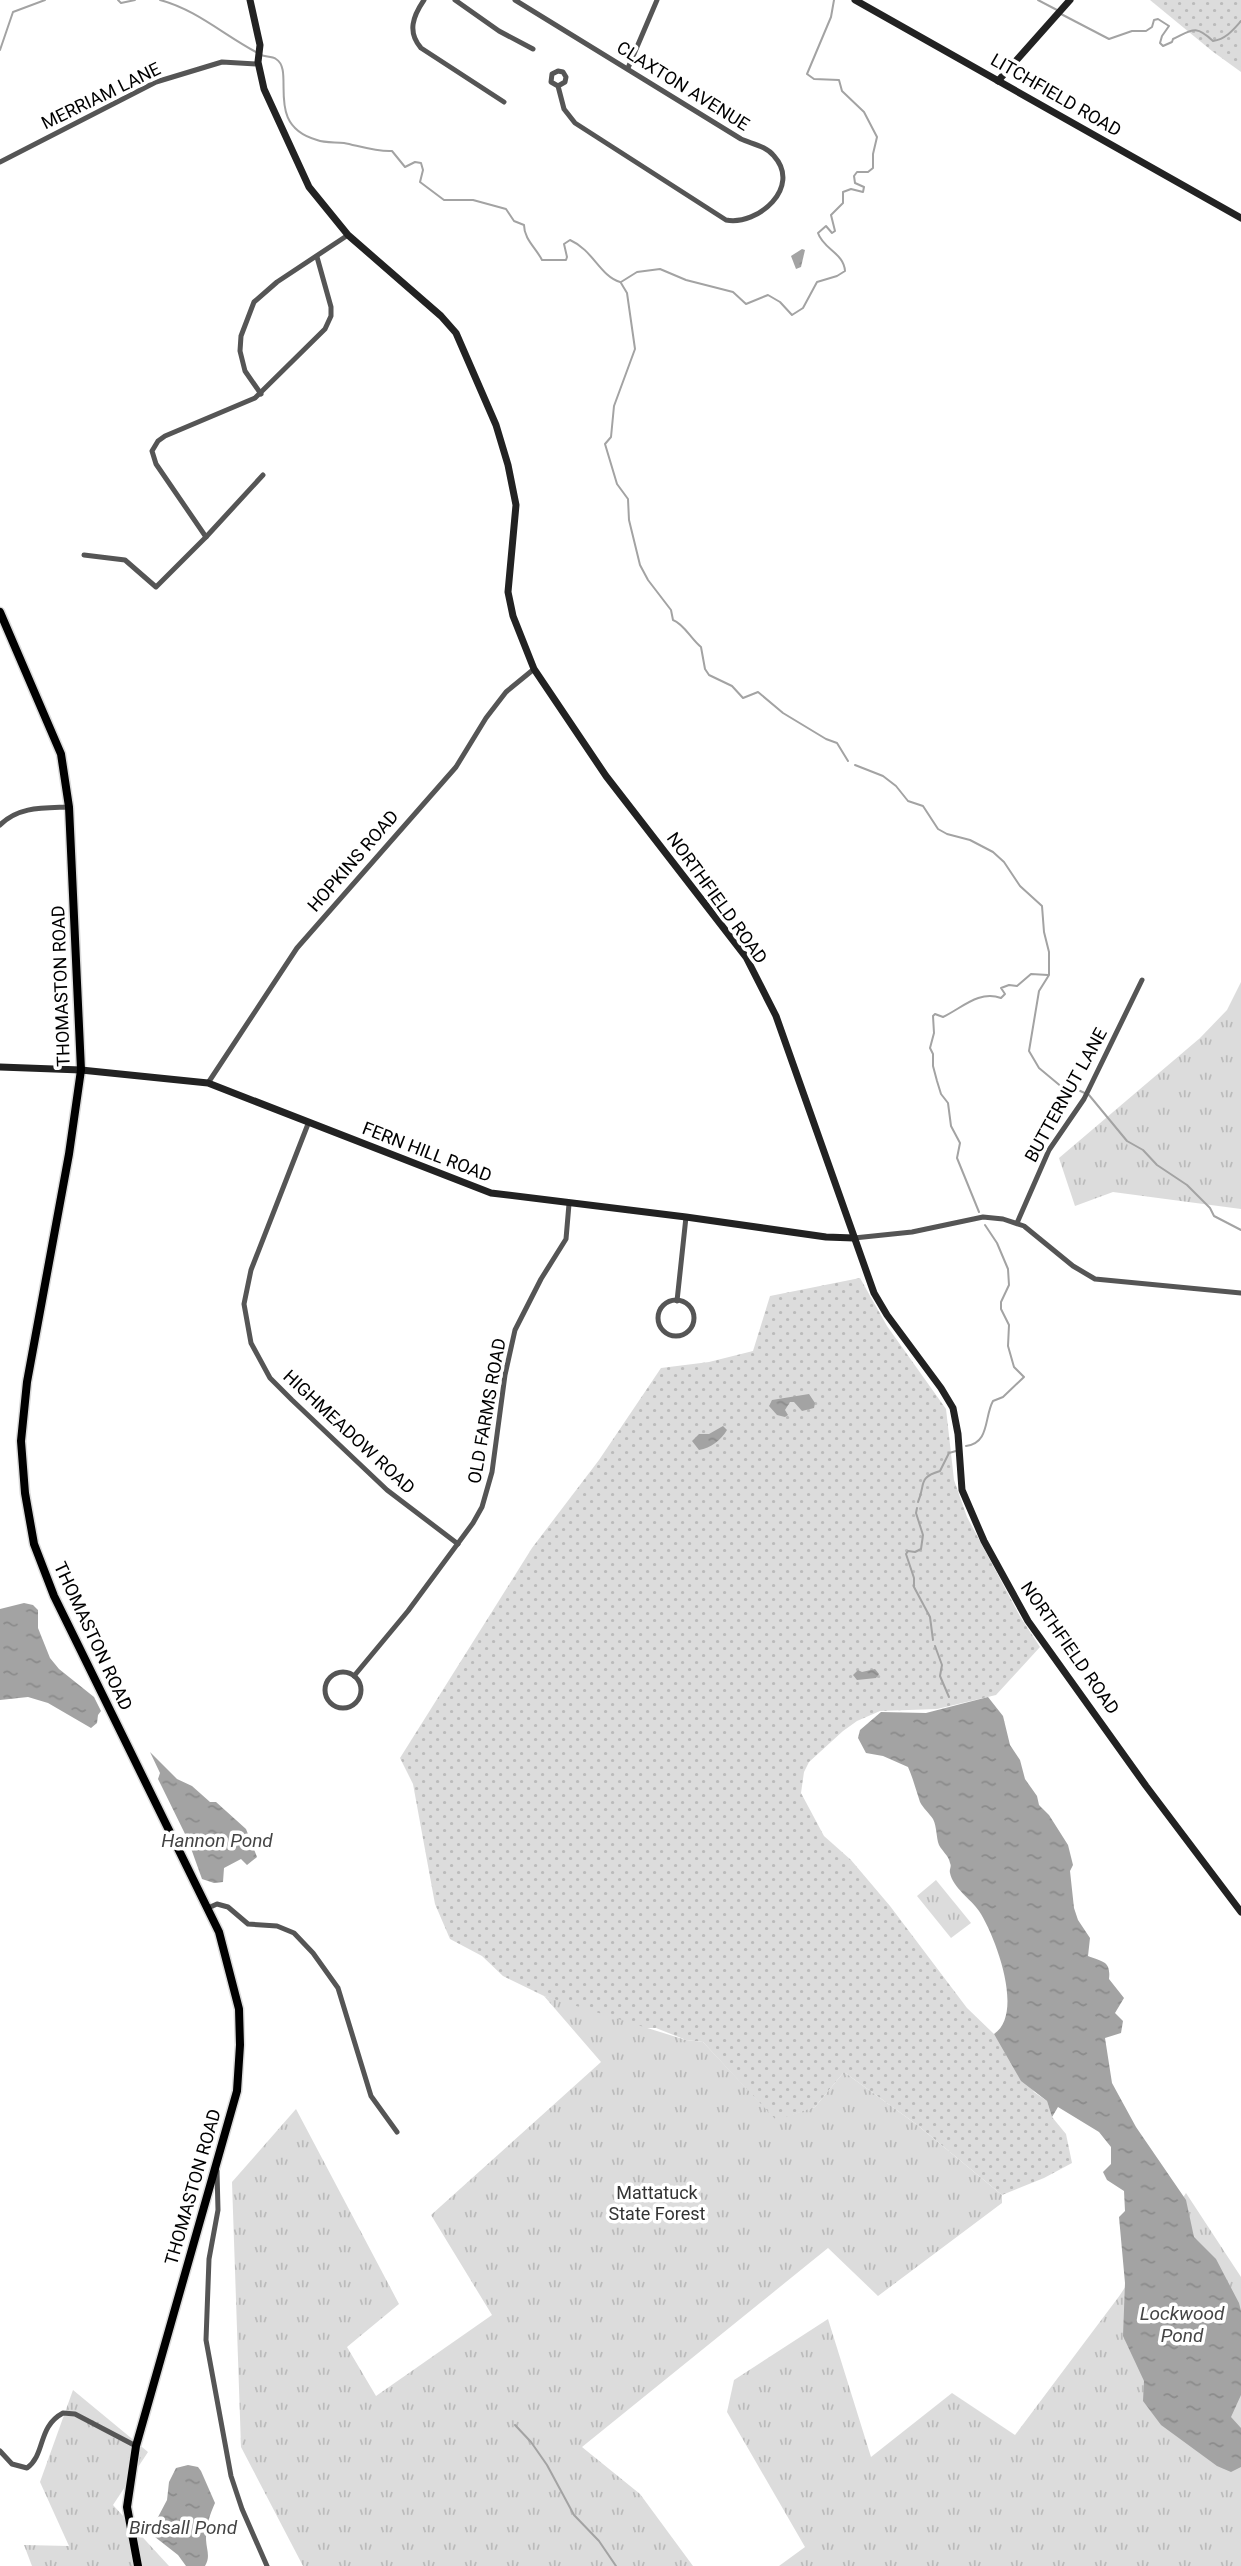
<svg xmlns="http://www.w3.org/2000/svg" width="1241" height="2566" viewBox="0 0 1241 2566" font-family="Roboto,sans-serif">
<style>
.grass{fill:url(#grass-dots)}
.park{fill:url(#park-tufts)}
.water{fill:url(#water-ripples)}
.lines{fill:none;stroke-linecap:round;stroke-linejoin:round}
.stream{stroke:#a3a3a3;stroke-width:2}
.primary-casing{stroke:#dbdbdb;stroke-width:11}
.street{stroke:#555;stroke-width:5}
.secondary{stroke:#222;stroke-width:7}
.primary{stroke:#000;stroke-width:8}
.labels{text-anchor:middle;stroke-width:7;stroke-linejoin:round;paint-order:stroke}
.street-label{font-size:18px;fill:#000;stroke:#fff}
.park-label{font-size:18px;fill:#333;stroke:#fff}
.water-label{font-size:19px;font-style:italic;fill:#444;stroke:#fff}
</style>
<defs>
<pattern id="grass-dots" width="8" height="8" patternUnits="userSpaceOnUse" patternTransform="scale(1.75)"><rect width="8" height="8" fill="#dcdcdc"/><path d="M2 2h.1M6 6h.1" fill="none" stroke="#bbb" stroke-width="1.8" stroke-linecap="round"/></pattern>
<pattern id="park-tufts" width="24" height="20" patternUnits="userSpaceOnUse" patternTransform="scale(1.75)"><rect width="24" height="20" fill="#dcdcdc"/><path d="M3 7l-1-3M5 7V3M7 7l1-3M15 17l-1-3M17 17v-4M19 17l1-3" fill="none" stroke="#bbb"/></pattern>
<pattern id="water-ripples" width="26" height="14" patternUnits="userSpaceOnUse" patternTransform="scale(1.75)"><rect width="26" height="14" fill="#a3a3a3"/><path d="M2 4q2-2 4 0t4 0M15 11q2-2 4 0t4 0" fill="none" stroke="#8b8b8b"/></pattern>
</defs>
<rect width="100%" height="100%" fill="#fff"/>
<g class="grass">
<polygon points="1150,0 1241,0 1241,72 1212,51"/>
<polygon points="860,1278 887,1326 946,1409 954,1480 967,1517 1021,1618 1040,1647 996,1695 937,1709 880,1711 857,1721 843,1731 809,1762 804,1772 801,1793 824,1836 851,1860 890,1906 967,2008 994,2034 1034,2092 1047,2101 1052,2117 1066,2134 1072,2163 1044,2178 1002,2195 916,2124 844,2072 815,2107 776,2121 703,2042 686,2040 656,2028 628,2028 544,1996 503,1976 482,1956 450,1939 435,1904 413,1784 400,1758 532,1548 599,1460 661,1368 709,1362 753,1351 770,1296"/>
</g>
<g class="park">
<polygon points="1241,982 1241,1209 1113,1192 1075,1206 1059,1158 1200,1038 1227,1010"/>
<polygon points="936,1880 971,1923 951,1938 917,1896"/>
<polygon points="544,1996 686,2040 703,2042 776,2120 815,2107 844,2072 916,2124 1002,2195 1002,2203 878,2296 828,2248 582,2447 640,2494 693,2566 303,2566 241,2447 232,2182 296,2109 399,2304 347,2347 376,2396 492,2315 431,2215 601,2062"/>
<polygon points="1186,2193 1241,2277 1241,2566 779,2566 805,2547 727,2412 734,2380 828,2319 871,2457 952,2393 1015,2435 1120,2295"/>
<polygon points="73,2390 148,2452 113,2505 169,2566 32,2566 24,2545 69,2546 40,2482"/>
</g>
<g class="water">
<polygon points="802,249 805,250 801,267 796,269 791,256"/>
<polygon points="809,1394 815,1403 814,1408 802,1411 794,1402 790,1402 785,1410 788,1415 785,1417 777,1415 769,1406 772,1400"/>
<path d="M723 1426 727 1430C721 1440 711 1448 699 1450L692 1441 699 1434H709Z"/>
<polygon points="24,1603 33,1605 38,1610 38,1628 50,1658 59,1669 94,1697 101,1711 98,1715 97,1723 91,1728 48,1703 28,1697 0,1700 0,1609"/>
<polygon points="875,1669 879,1674 876,1678 857,1680 853,1675 858,1670 862,1672"/>
<path d="M988 1697 1003 1716 1010 1745 1020 1760 1025 1779 1037 1796 1039 1805 1049 1815 1068 1845 1073 1865 1070 1871 1074 1908 1078 1920 1090 1938 1088 1956C1103 1962 1111 1961 1109 1979L1124 1998 1115 2013 1123 2021 1121 2033 1105 2038 1112 2083 1136 2127 1186 2200 1194 2237 1216 2259 1239 2303 1241 2311V2395L1231 2417 1241 2428V2467L1231 2472 1217 2466 1161 2425 1143 2401 1144 2381 1123 2336 1125 2283 1119 2217 1125 2211 1124 2191 1107 2180 1103 2172 1111 2164V2147L1099 2132 1058 2107 1052 2117 1047 2101 1021 2081 994 2034C1025 2014 995 1935 979 1911 971 1899 953 1888 950 1873 949 1869 952 1867 950 1863 949 1856 942 1851 939 1845 936 1837 937 1827 933 1819 929 1813 923 1808 920 1802 916 1790 913 1778 908 1767L883 1756 866 1753 858 1738 860 1730 881 1712 926 1713Z"/>
<polygon points="150,1752 177,1779 192,1786 210,1802 216,1802 246,1829 257,1857 247,1865 241,1859 224,1868 223,1882 214,1883 202,1879 188,1840 162,1787 158,1779 160,1773"/>
<path d="M188 2465 198 2467 201 2471 215 2503C210 2514 206 2526 206 2538 206 2549 211 2556 205 2566H186L178 2555 155 2537 157 2519 167 2500 169 2482 176 2468Z"/>
</g>
<g class="lines">
<g class="stream">
<polyline points="118,0 121,3 135,0"/>
<path d="M160 0C195 9 224 35 256 52"/>
<polyline points="1038,0 1057,10"/>
<path d="M1061 14 1109 39 1132 31H1146L1152 27 1154 20 1158 19 1169 26 1162 36 1160 43 1163 46 1172 42 1173 39C1192 30 1195 24 1213 41 1226 39 1233 30 1241 21"/>
<polyline points="0,50 13,12 45,0"/>
<path d="M261 55C265 57 272 56 276 59 296 71 263 125 317 140 325 143 334 142 344 143 359 146 377 152 392 151L405 167 415 162 421 163 423 170 420 182 444 200H473L506 209 514 221 524 225C524 239 536 248 542 260H566L567 257 564 244 570 240C593 250 600 276 620 282"/>
<path d="M621 282 637 272 660 269 686 280 733 292 746 304 768 295 780 302 792 315 803 308 817 282 837 276 845 271C844 253 823 249 818 233L826 226 832 233 835 231 831 215 843 203V192L851 189 863 192 864 187 855 183 854 176 857 172H868L873 168V154L877 137 864 112 842 91 839 80 814 79 807 74 831 17 834 0"/>
<path d="M621 283 627 293 635 349 614 406 611 437 605 444 617 484 628 499 629 520 640 565 648 580 671 610 673 620C684 624 691 639 701 647L705 669 709 675 732 686 743 698 758 692 783 713 826 739 837 743 848 761"/>
<polyline points="855,765 883,776 896,786 908,801 923,806 938,829 947,834 970,840 993,852 1004,862 1020,886 1042,906 1044,932 1049,952 1049,975 1039,991 1029,1051 1039,1068 1063,1088 1076,1089 1089,1095 1127,1141 1143,1150 1157,1165 1187,1185 1210,1208 1214,1216 1241,1230"/>
<path d="M979 1212 957 1158 960 1143 951 1126 948 1103 941 1094 937 1081 933 1066V1054L930 1048 934 1033 933 1016 935 1014 943 1017C962 1008 979 990 1001 998L1005 994 1001 988 1009 985 1017 986 1031 974 1048 975"/>
<path d="M966 1446C990 1443 984 1417 993 1401L1003 1397 1024 1377 1014 1367 1008 1346 1009 1325 1001 1309V1302L1009 1285 1008 1269 997 1243 985 1225"/>
<path d="M918 1502C926 1484 917 1478 940 1471L949 1453 956 1451"/>
<polyline points="917,1508 916,1513 923,1535 921,1549 915,1552 908,1551 906,1554 914,1578 914,1587 930,1617 933,1640"/>
<polyline points="935,1646 942,1665 940,1676 949,1697"/>
<polyline points="515,2425 531,2442 547,2465 574,2515 599,2541 616,2566"/>
</g>
<g class="primary-casing">
<polyline id="primary" points="0,612 61,754 69,807 81,1070 69,1154 27,1382 21,1441 25,1493 34,1544 54,1596 219,1932 239,2009 240,2045 237,2091 136,2446 127,2507 138,2566"/>
</g>
<g class="street">
<path d="M424 0C413 16 407 32 421 48L504 102"/>
<polyline points="455,0 499,31 533,49"/>
<path d="M515 0 741 139C752 144 766 146 774 156 802 187 758 226 726 220L575 123 564 109 558 86 551 82 552 74 558 71 563 72 566 77 565 82 558 86"/>
<polyline points="628,68 657,0"/>
<polyline points="0,162 156,82 222,62 258,64"/>
<polyline points="261,394 245,371 240,351 241,336 254,302 277,282 348,235"/>
<polyline points="206,537 156,464 152,451 158,441 165,436 255,398 325,329 331,316 331,307 317,257"/>
<polyline points="84,555 125,560 156,587 206,537 263,475"/>
<path d="M0 825C19 806 44 808 69 807"/>
<polyline points="208,1083 297,948 456,767 486,718 506,692 534,669"/>
<polyline points="308,1124 251,1270 244,1304 251,1343 270,1378 292,1400 387,1490 458,1544"/>
<polyline points="1017,1223 1049,1150 1084,1099 1142,980"/>
<polyline points="854,1238 912,1232 983,1217 1003,1219 1024,1226 1073,1266 1095,1279 1241,1293"/>
<circle cx="676" cy="1318" r="18"/>
<polyline points="677,1301 686,1217"/>
<circle cx="343" cy="1690" r="18"/>
<polyline points="354,1676 408,1611 473,1523 482,1507 492,1472 505,1375 515,1330 541,1279 566,1239 569,1204"/>
<polyline points="208,1908 217,1904 228,1907 248,1924 277,1926 294,1933 313,1953 338,1988 371,2096 397,2132"/>
<polyline points="217,2171 218,2210 209,2259 206,2340 231,2476 242,2509 267,2566"/>
<path d="M0 2451 12 2464 27 2468C46 2454 37 2427 63 2413L75 2414 136 2446"/>
</g>
<g class="secondary">
<polyline points="250,0 260,45 258,62 264,89 309,187 348,235 441,316 456,333 496,425 508,465 516,505 508,592 513,616 534,669 606,776 746,957 776,1016 874,1293 887,1315 941,1388 953,1408 958,1434 962,1490 984,1541 1028,1621 1146,1786 1241,1912"/>
<polyline points="855,0 1241,218"/>
<polyline points="998,81 1070,0"/>
<polyline points="0,1067 81,1070 208,1083 491,1193 686,1217 826,1237 854,1238"/>
</g>
<use href="#primary" class="primary"/>
</g>
<g class="labels">
<g class="street-label">
<text transform="translate(683 86) rotate(32)" y="6">CLAXTON AVENUE</text>
<text transform="translate(1056 95) rotate(30)" y="6">LITCHFIELD ROAD</text>
<text transform="translate(101 96) rotate(-26)" y="6">MERRIAM LANE</text>
<text transform="translate(353 861) rotate(-49)" y="6">HOPKINS ROAD</text>
<text transform="translate(717 898) rotate(54)" y="6">NORTHFIELD ROAD</text>
<text transform="translate(61 986) rotate(-92)" y="6">THOMASTON ROAD</text>
<text transform="translate(1066 1095) rotate(-61)" y="6">BUTTERNUT LANE</text>
<text transform="translate(427 1152) rotate(21)" y="6">FERN HILL ROAD</text>
<text transform="translate(487 1411) rotate(-80)" y="6">OLD FARMS ROAD</text>
<text transform="translate(349 1432) rotate(43)" y="6">HIGHMEADOW ROAD</text>
<text transform="translate(93 1636) rotate(65)" y="6">THOMASTON ROAD</text>
<text transform="translate(1070 1648) rotate(55)" y="6">NORTHFIELD ROAD</text>
<text transform="translate(193 2187) rotate(-74)" y="6">THOMASTON ROAD</text>
</g>
<g class="park-label">
<text x="657" y="2199">Mattatuck<tspan x="657" dy="21">State Forest</tspan></text>
</g>
<g class="water-label">
<text x="217" y="1847">Hannon Pond</text>
<text x="1182" y="2320">Lockwood<tspan x="1182" dy="22">Pond</tspan></text>
<text x="183" y="2534">Birdsall Pond</text>
</g>
</g>
</svg>
